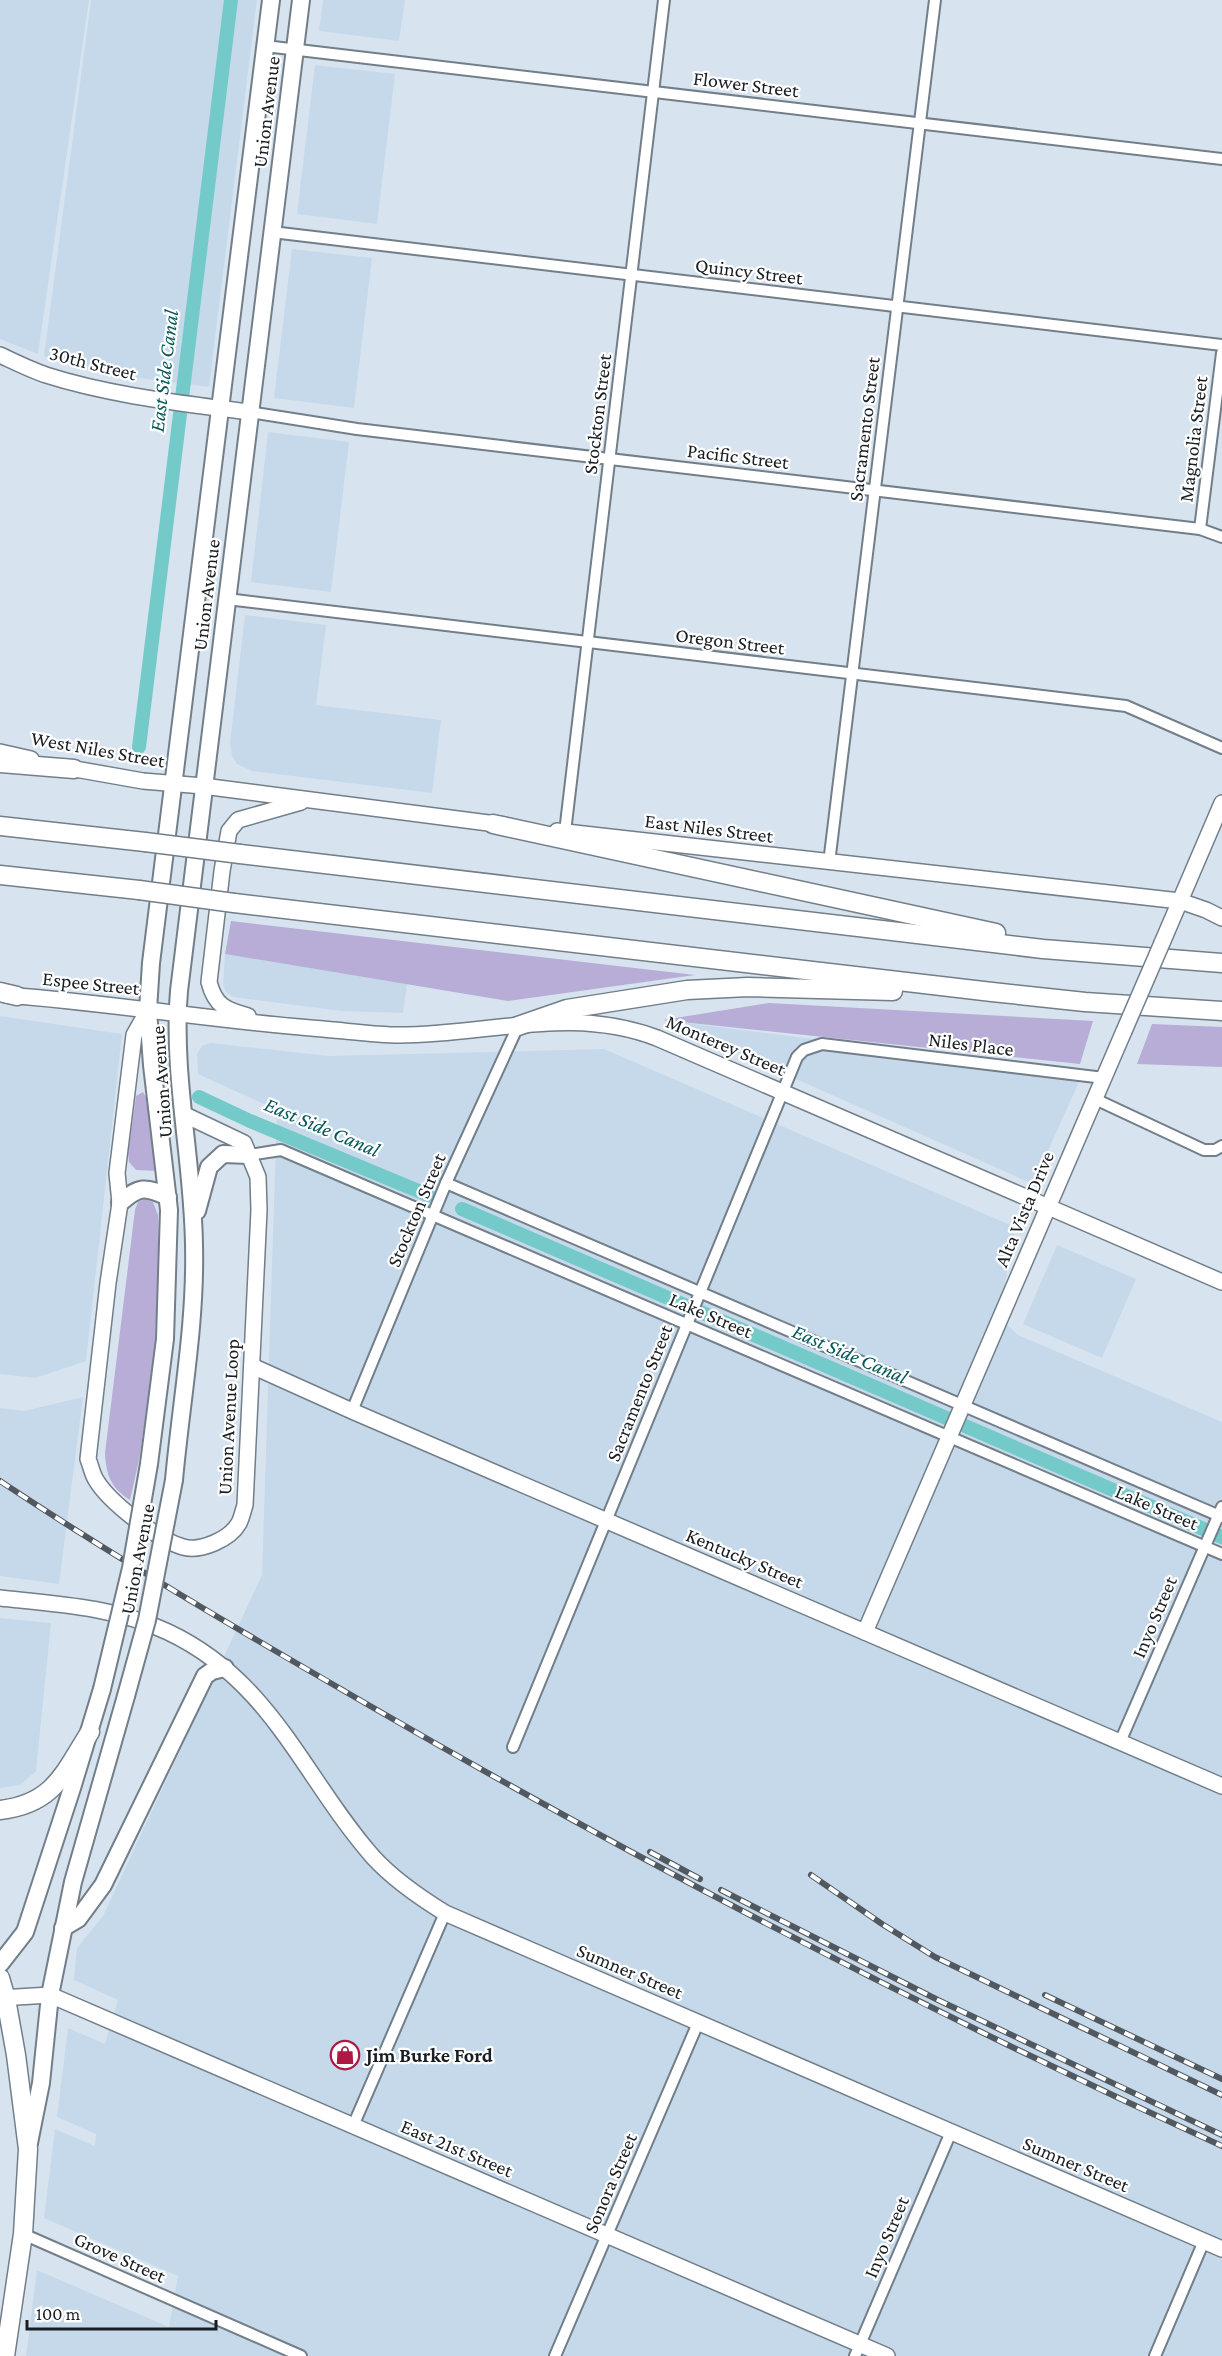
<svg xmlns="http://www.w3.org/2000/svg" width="1222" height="2356" viewBox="0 0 1222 2356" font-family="'Crimson Pro',serif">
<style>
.built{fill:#c6d9ea}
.green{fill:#b7add7}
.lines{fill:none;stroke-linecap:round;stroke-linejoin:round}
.canal{stroke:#73cac9;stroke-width:14}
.street-casing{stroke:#727e88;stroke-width:14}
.secondary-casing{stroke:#727e88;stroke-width:18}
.primary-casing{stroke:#727e88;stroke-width:20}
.highway-casing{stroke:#727e88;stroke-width:21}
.street{stroke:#fff;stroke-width:10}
.secondary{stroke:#fff;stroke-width:15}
.primary{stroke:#fff;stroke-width:16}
.highway{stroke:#fff;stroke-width:18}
.rail-casing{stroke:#51585f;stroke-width:6}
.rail{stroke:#fff;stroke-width:4;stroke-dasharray:11;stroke-linecap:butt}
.secondary-bridge-casing{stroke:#727e88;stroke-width:18;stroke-linecap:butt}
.primary-bridge-casing{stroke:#727e88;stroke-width:20;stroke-linecap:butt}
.highway-bridge-casing{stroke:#727e88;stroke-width:21;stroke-linecap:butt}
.secondary-bridge{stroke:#fff;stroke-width:15}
.primary-bridge{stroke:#fff;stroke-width:16}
.highway-bridge{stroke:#fff;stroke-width:18}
.labels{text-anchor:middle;stroke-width:4.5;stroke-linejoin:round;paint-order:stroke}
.street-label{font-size:20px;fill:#191e22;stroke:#fff}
.poi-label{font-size:20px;font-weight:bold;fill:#191e22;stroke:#fff;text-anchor:start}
.water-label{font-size:21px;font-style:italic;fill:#065757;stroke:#fff}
</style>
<rect width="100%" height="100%" fill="#d7e4f0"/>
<g class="built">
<polygon points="0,0 89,0 38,354 0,339"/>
<polygon points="91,0 257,0 209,387 122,376 44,356"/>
<polygon points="323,0 405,0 399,41 319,31"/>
<polygon points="315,65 395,74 377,224 297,214"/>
<polygon points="292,249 372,258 354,408 274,398"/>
<polygon points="268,432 349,442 331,592 251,582"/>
<polygon points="245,615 326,625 316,705 441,720 432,793 252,771 237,764 232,756 230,743"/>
<polygon points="225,954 407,984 403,1013 342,1011 233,997 226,992 223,985"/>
<polygon points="0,1016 122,1034 86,1361 35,1378 0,1374"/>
<polygon points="663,1020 1083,1073 1033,1184"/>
<polygon points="210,1043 329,1056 604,1049 1015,1227 999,1317 1018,1335 1222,1422 1222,2356 26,2356 37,2270 169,2327 178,2276 44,2218 55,2129 95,2146 96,2134 57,2117 68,2028 105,2044 118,2000 74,1980 77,1948 103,1916 262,1575 277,1110 198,1074 197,1054 202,1046"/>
<polygon points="1057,1245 1136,1279 1102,1358 1023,1324"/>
<polygon points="83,1397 59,1584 0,1576 0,1408 24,1411"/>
<polygon points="0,1618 51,1623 36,1771 20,1785 0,1788"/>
</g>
<g class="green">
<polygon points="231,921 695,975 508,1001 225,954"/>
<polygon points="769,1003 1093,1021 1080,1064 663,1020"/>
<polygon points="1152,1024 1222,1027 1222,1067 1137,1064"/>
<polygon points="143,1092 147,1099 156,1171 136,1170 129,1162 128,1153 136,1096"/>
<path d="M145 1199 153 1202 158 1215 159 1256 154 1362 139 1460 130 1500C111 1488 106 1475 105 1453L135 1210 138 1202Z"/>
</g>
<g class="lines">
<g class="canal">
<polyline points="139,747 231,0"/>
<polyline points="199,1097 250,1121 428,1195"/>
<polyline points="462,1209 1222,1537"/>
</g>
<g class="street-casing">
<g id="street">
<polyline points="265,46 1222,159"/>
<polyline points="272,232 1222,345"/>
<polyline points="249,412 357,429 1200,529 1222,537"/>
<polyline points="1200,529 1222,353"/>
<polyline points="227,599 1126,706 1222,748"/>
<polyline points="565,832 664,0"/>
<polyline points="829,863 935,0"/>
<polyline points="1095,1099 1204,1150 1215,1150 1222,1146"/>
<polyline points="249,1155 281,1150 1222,1554"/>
<polyline points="446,1183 1222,1517"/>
<polyline points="352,1411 446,1183 518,1026"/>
<polyline points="1120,1742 1222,1507"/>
<polyline points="513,1747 797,1057 804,1050 822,1044 1104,1078"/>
<polyline points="353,2126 445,1913"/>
<polyline points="23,2234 301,2356"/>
<polyline points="555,2356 698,2023"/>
<polyline points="855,2356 951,2132"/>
<polyline points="1155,2356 1204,2241"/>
</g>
</g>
<g class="secondary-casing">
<g id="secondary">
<path d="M0 355C15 362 31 370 46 375 112 396 181 403 249 412"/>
<polyline points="0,752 31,759"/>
<polyline points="64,767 143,781 203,786 504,825"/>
<polyline points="557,831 1180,901 1206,910 1222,918"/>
<polyline points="1162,943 1222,803"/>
<path d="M6 995C112 1003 217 1021 323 1029 348 1031 374 1035 400 1035 488 1035 571 1005 657 1038L1222 1282"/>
<path d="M148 1010 134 1035 117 1173 120 1203 108 1283 88 1459C91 1466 92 1474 96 1480 109 1502 158 1540 183 1547 201 1552 230 1539 239 1523 242 1517 243 1511 245 1505L259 1210 258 1177 244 1143 183 1114"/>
<path d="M248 1016C226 1010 215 1006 209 982L222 871 229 831 238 820 301 802"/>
<polyline points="252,1366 352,1411 1222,1786"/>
<path d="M0 1598C57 1604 115 1607 168 1632 272 1681 303 1777 373 1857 394 1880 419 1897 445 1913L1222 2249"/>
<polyline points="865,1632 1124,1031"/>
<polyline points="0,1998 50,1995 887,2356"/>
</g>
</g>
<g class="primary-casing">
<g id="primary">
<path d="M120 1203C139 1186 145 1186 168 1197"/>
<polyline points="197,1211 209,1167 223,1154 249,1155"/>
<polyline points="149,1464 165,1339 169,1210 152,1065 148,1010 151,963 271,0"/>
<path d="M174 1480C181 1402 196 1324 194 1245 193 1160 172 1076 179 991L301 0"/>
<polyline points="63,1928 78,1919 103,1885 205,1676 212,1671 225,1668"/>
<polyline points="0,1964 25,1932 72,1788 102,1689"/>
<polyline points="29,2143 41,2083 50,1995 73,1882 126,1696"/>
</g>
</g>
<g class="highway-casing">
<g id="highway">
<polyline points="0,763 74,769"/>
<polyline points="493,824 996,933"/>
<polyline points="0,826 145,842"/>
<polyline points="240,854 1043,949 1222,963"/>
<polyline points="0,875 139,890"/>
<polyline points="234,903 992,992 1085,1002 1222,1011"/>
<polyline points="0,992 17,996"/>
<polyline points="518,1026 567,1009 687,990 748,987 893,991"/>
<path d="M0 1810C54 1804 64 1773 90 1732"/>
<polyline points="0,1978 6,1999 16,2055 28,2149 23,2234 5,2356"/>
</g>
</g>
<use href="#street" class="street"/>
<use href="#secondary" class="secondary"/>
<use href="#primary" class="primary"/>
<use href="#highway" class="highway"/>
<g class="rail-casing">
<g id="rail">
<path d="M0 1481C119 1560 242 1632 365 1703 643 1864 929 2012 1222 2146"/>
<polyline points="650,1852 700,1879"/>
<polyline points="811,1875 882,1924 935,1957 1222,2095"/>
<polyline points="721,1890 938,2000 1222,2135"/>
<polyline points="1045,1995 1222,2079"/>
</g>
</g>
<use href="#rail" class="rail"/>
<g class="secondary-bridge-casing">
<polyline id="secondary-bridge" points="1124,1031 1162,943"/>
</g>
<g class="primary-bridge-casing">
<g id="primary-bridge">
<polyline points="102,1689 131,1568 149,1464"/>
<polyline points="126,1696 147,1620 174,1480"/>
</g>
</g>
<g class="highway-bridge-casing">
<g id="highway-bridge">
<polyline points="145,842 240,854"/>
<polyline points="139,890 234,903"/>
</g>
</g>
<use href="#secondary-bridge" class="secondary-bridge"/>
<use href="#primary-bridge" class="primary-bridge"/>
<use href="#highway-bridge" class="highway-bridge"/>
</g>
<defs>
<g id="shop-ring" transform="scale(1.5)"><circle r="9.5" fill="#fff" stroke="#ad1944" stroke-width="1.5"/><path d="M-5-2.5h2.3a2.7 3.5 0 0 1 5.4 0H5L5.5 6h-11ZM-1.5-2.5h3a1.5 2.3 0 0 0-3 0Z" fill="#ad1944"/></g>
</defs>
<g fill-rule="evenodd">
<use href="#shop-ring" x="345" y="2055"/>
</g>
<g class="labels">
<g class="street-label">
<text transform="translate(746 84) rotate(7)" y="7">Flower Street</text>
<text transform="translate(266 112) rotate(-83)" y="7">Union Avenue</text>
<text transform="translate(749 271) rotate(7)" y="7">Quincy Street</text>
<text transform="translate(93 363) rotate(14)" y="7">30th Street</text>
<text transform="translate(597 414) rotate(-83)" y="7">Stockton Street</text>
<text transform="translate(864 429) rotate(-83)" y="7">Sacramento Street</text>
<text transform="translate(1193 439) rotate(-83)" y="7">Magnolia Street</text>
<text transform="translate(738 456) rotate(7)" y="7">Pacific Street</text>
<text transform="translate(206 595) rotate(-83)" y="7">Union Avenue</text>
<text transform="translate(730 641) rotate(7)" y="7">Oregon Street</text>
<text transform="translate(98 749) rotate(10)" y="7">West Niles Street</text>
<text transform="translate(709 828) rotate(7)" y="7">East Niles Street</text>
<text transform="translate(91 983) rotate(6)" y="7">Espee Street</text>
<text transform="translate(971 1044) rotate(7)" y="7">Niles Place</text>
<text transform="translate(726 1045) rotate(23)" y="7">Monterey Street</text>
<text transform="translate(161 1082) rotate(-94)" y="7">Union Avenue</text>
<text transform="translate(1024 1209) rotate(-67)" y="7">Alta Vista Drive</text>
<text transform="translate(416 1210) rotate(-67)" y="7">Stockton Street</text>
<text transform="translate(711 1315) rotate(23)" y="7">Lake Street</text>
<text transform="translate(639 1393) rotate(-68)" y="7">Sacramento Street</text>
<text transform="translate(228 1417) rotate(-87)" y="7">Union Avenue Loop</text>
<text transform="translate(1157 1507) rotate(23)" y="7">Lake Street</text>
<text transform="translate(745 1558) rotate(23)" y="7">Kentucky Street</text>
<text transform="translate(137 1559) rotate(-79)" y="7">Union Avenue</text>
<text transform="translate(1154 1617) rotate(-67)" y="7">Inyo Street</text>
<text transform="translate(630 1971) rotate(23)" y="7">Sumner Street</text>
<text transform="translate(457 2148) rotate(23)" y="7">East 21st Street</text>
<text transform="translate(1076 2164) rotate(23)" y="7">Sumner Street</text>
<text transform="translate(610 2183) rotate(-67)" y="7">Sonora Street</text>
<text transform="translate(886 2237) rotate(-67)" y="7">Inyo Street</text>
<text transform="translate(120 2257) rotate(24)" y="7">Grove Street</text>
</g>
<g class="poi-label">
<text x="366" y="2062">Jim Burke Ford</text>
</g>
<g class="water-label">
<text transform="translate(164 371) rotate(-83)" y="7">East Side Canal</text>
<text transform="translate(322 1127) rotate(23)" y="7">East Side Canal</text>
<text transform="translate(850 1354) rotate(23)" y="7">East Side Canal</text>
</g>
</g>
<path d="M27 2320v9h189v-9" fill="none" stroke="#191e22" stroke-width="3"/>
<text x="36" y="2320" font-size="18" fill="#191e22" stroke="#ffffff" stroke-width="4.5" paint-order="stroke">100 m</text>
</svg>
